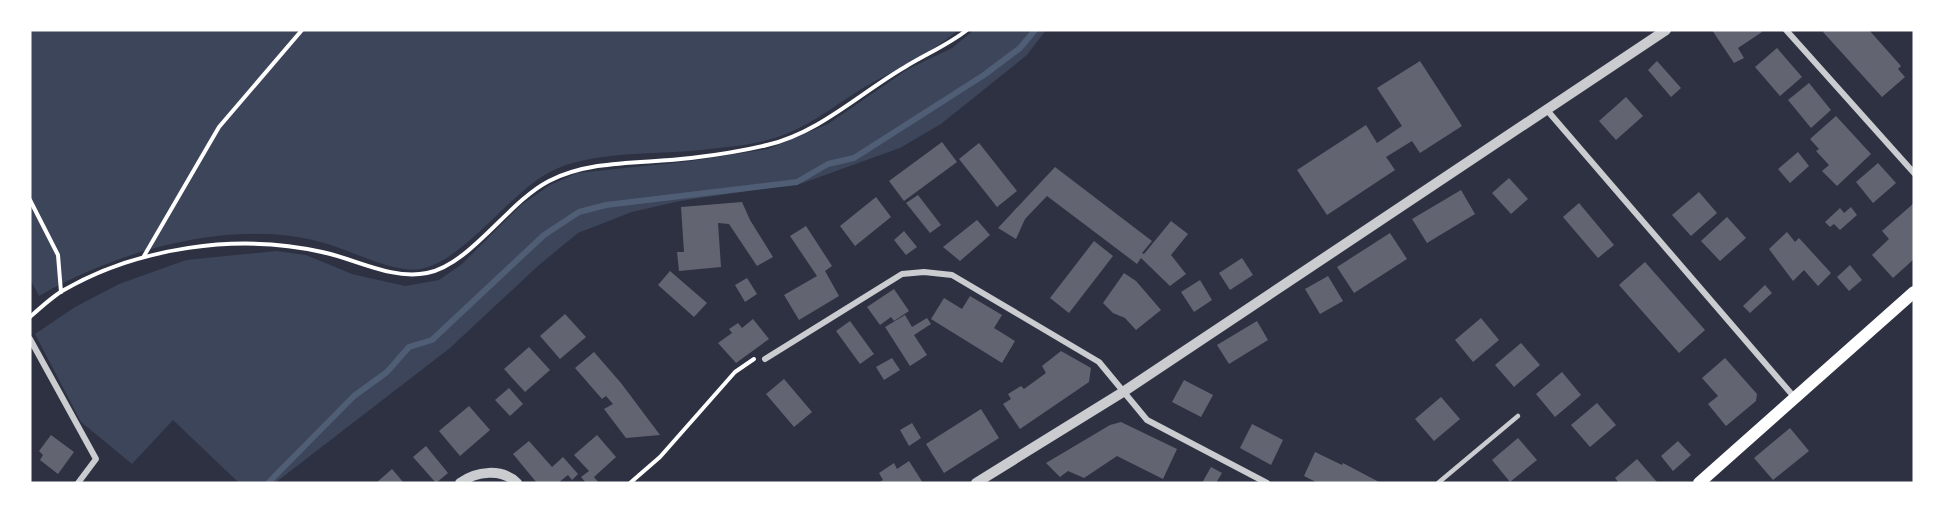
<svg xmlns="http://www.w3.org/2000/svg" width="1944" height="513" viewBox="0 0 1944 513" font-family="'DejaVu Sans',sans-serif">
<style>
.green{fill:#3c4559}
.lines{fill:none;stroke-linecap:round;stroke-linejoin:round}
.stream{stroke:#4f5d75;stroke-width:6}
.building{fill:#626471}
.path{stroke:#fff;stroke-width:4}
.service{stroke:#caccd0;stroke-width:4.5}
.minor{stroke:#caccd0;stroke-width:6}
.tertiary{stroke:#caccd0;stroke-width:10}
.secondary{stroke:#fff;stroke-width:12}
</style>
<rect width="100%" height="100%" fill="#2d3142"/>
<g class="green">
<path d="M30 30H958C931 54 894 70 863 88 834 106 805 130 771 139 749 146 724 147 702 150 655 155 590 150 548 173 507 196 464 260 421 269 395 274 350 250 324 243 234 217 119 250 39 296L30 279Z"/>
<polygon points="974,30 1046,30 1027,55 941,124 900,148 803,183 680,201 632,212 578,233 539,265 450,348 275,483 239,483 173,420 132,464 81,422 35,334 75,307 119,284 186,260 276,251 306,255 352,274 405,286 439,280 462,264 521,205 550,185 577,173 691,161 768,149 828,124 908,69 952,48"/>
</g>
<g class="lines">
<polyline class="stream" points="268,483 354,396 387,372 409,347 432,340 544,235 579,212 606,205 797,182 828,164 854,158 984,75 1020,48 1035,30"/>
</g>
<g class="building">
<polygon points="1712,30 1760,30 1762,32 1738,48 1744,58 1734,63"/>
<polygon points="1825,30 1869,30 1901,66 1898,69 1905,77 1882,97 1823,32"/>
<polygon points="1777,48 1802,77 1780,96 1755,67"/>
<polygon points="1420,61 1462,126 1420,153 1412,141 1386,157 1395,170 1327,215 1297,170 1366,125 1377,143 1402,126 1377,88"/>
<polygon points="1657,61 1681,88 1671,97 1648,70"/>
<polygon points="1809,83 1831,110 1811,128 1788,100"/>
<polygon points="1626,97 1643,116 1616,140 1599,121"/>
<polygon points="1836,116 1871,154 1837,186 1822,171 1829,165 1816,151 1819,149 1810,139"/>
<polygon points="942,142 957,162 904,201 889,181"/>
<polygon points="979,143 1017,191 997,207 959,159"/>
<polygon points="1798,152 1809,166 1790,183 1778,169"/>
<polygon points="1878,163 1896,183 1873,203 1856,182"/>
<polygon points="1055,167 1152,241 1142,253 1144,254 1171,221 1188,234 1171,255 1186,274 1170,286 1141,258 1137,264 1047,196 1025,219 1016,239 998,228"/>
<polygon points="1509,178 1528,199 1511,214 1492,193"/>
<polygon points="1461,190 1475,214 1427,243 1412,219"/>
<polygon points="1699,192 1717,213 1691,236 1672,215"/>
<polygon points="918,195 941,225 930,233 906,203"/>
<polygon points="876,197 891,217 855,246 840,226"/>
<polygon points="742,202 750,220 773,257 757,266 729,224 718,223 721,267 679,271 677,252 684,252 681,207"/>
<polygon points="1579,203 1614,245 1598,258 1563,217"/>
<polygon points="1914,203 1914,259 1893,278 1872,255 1889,239 1882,231"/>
<polygon points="1851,207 1857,215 1840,230 1834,224 1830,227 1825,222 1840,208 1844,213"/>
<polygon points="1727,217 1746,238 1720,261 1701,241"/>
<polygon points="977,220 990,235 960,261 943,247"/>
<polygon points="806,226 832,266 825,271 839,296 799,320 784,295 817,276 790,236"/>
<polygon points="904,231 917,247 906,255 894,240"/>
<polygon points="1787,232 1795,242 1799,238 1831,273 1818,286 1804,270 1793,281 1769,249"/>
<polygon points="1390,233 1407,259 1354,293 1337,267"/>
<polygon points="1094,241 1113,256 1069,313 1050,298"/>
<polygon points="1242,258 1253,275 1230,290 1219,273"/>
<polygon points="1645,262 1705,330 1679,353 1619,285"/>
<polygon points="1850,265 1862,280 1849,291 1837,277"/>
<polygon points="670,271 707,303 694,317 658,285"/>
<polygon points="1124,273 1136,281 1161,310 1136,330 1125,318 1113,313 1103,303"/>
<polygon points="1328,276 1343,301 1320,314 1305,289"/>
<polygon points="747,278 757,294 745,302 735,285"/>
<polygon points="1200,280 1212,300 1194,312 1181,292"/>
<polygon points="1765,285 1772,293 1750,313 1743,306"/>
<polygon points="894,289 909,311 894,321 891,317 880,325 867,307"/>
<polygon points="970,296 1002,315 994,328 1015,341 1002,363 931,319 944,298 962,309"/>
<polygon points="565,314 586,337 560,359 540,336"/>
<polygon points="905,315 912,327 927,318 931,324 914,335 927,355 910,366 885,327"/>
<polygon points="1481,318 1499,340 1473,362 1455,340"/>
<polygon points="753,319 769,339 736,363 718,343 732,333 729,329 738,323 742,328"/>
<polygon points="850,321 874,354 860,364 836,331"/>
<polygon points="1257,321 1268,340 1229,364 1217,345"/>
<polygon points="1521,343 1540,365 1514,387 1495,365"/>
<polygon points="529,347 550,370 525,392 504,369"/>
<polygon points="1061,351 1091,368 1089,382 1020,429 1003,404 1011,399 1008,394 1021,386 1024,389 1046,373 1042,366"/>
<polygon points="594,352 621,383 660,435 626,438 604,409 613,404 606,396 602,399 575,368"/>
<polygon points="892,358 900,370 884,380 876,367"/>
<polygon points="1725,358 1757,394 1756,401 1726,426 1708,404 1718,396 1702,378"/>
<polygon points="1562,372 1581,395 1555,417 1536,394"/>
<polygon points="784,379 812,412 794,427 766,394"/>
<polygon points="1184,380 1213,395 1201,417 1172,402"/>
<polygon points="509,388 523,404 510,416 495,400"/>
<polygon points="1441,397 1460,419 1434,441 1415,419"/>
<polygon points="1597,403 1616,425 1590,447 1571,425"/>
<polygon points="469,406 490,430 460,456 439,431"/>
<polygon points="981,409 999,438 944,473 926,444"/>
<polygon points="1121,422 1177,449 1163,479 1117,456 1084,478 1068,471 1060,477 1046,463 1110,425"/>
<polygon points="912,423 921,438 909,446 900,430"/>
<polygon points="1252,424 1283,440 1271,465 1240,448"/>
<polygon points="1790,428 1809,451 1773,480 1754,458"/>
<polygon points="51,435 74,452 58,474 40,460 43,455 39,451"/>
<polygon points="597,435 616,457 594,477 599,483 586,483 581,477 589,471 574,455"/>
<polygon points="1518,438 1537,460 1510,482 1492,460"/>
<polygon points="529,441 552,467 563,457 578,474 572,480 568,475 558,483 537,483 513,454"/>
<polygon points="1678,441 1691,455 1673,471 1661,456"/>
<polygon points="426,446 448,473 436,483 413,457"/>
<polygon points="1315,452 1342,465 1343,463 1381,483 1318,483 1304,476"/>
<polygon points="1637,459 1657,482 1656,483 1619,483 1615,478"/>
<polygon points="909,461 923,483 878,483 883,480 879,473 894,463 897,469"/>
<polygon points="1211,467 1222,473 1216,483 1202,483"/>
<polygon points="392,469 404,483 376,483"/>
</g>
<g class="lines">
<g class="path">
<polyline points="30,200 58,255 61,292"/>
<polyline points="144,256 219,127 302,30"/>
<path d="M30 317C40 308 51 298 62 291 138 247 237 233 322 252 356 259 391 280 427 273 470 265 508 202 549 181 592 159 644 164 691 158 716 155 742 151 767 145 819 133 860 93 905 67 926 54 948 45 967 30"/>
<polyline points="630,483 660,457 735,372 754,359"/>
</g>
<polyline class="service" points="1438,483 1518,416"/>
<g class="minor">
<polyline points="1786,30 1914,173"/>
<polyline points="1546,109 1795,398"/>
<polyline points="30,339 96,459 78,483"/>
<polyline points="765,359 902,274 924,272 952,275 1099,362 1147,420 1267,483"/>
</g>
<g class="tertiary">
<path d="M460 483C476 471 502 468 517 483"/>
<polyline points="976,483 1123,392 1666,30"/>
</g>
<polyline class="secondary" points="1699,483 1914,292"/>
</g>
<rect width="1944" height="513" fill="none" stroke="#ffffff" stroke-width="63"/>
</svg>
